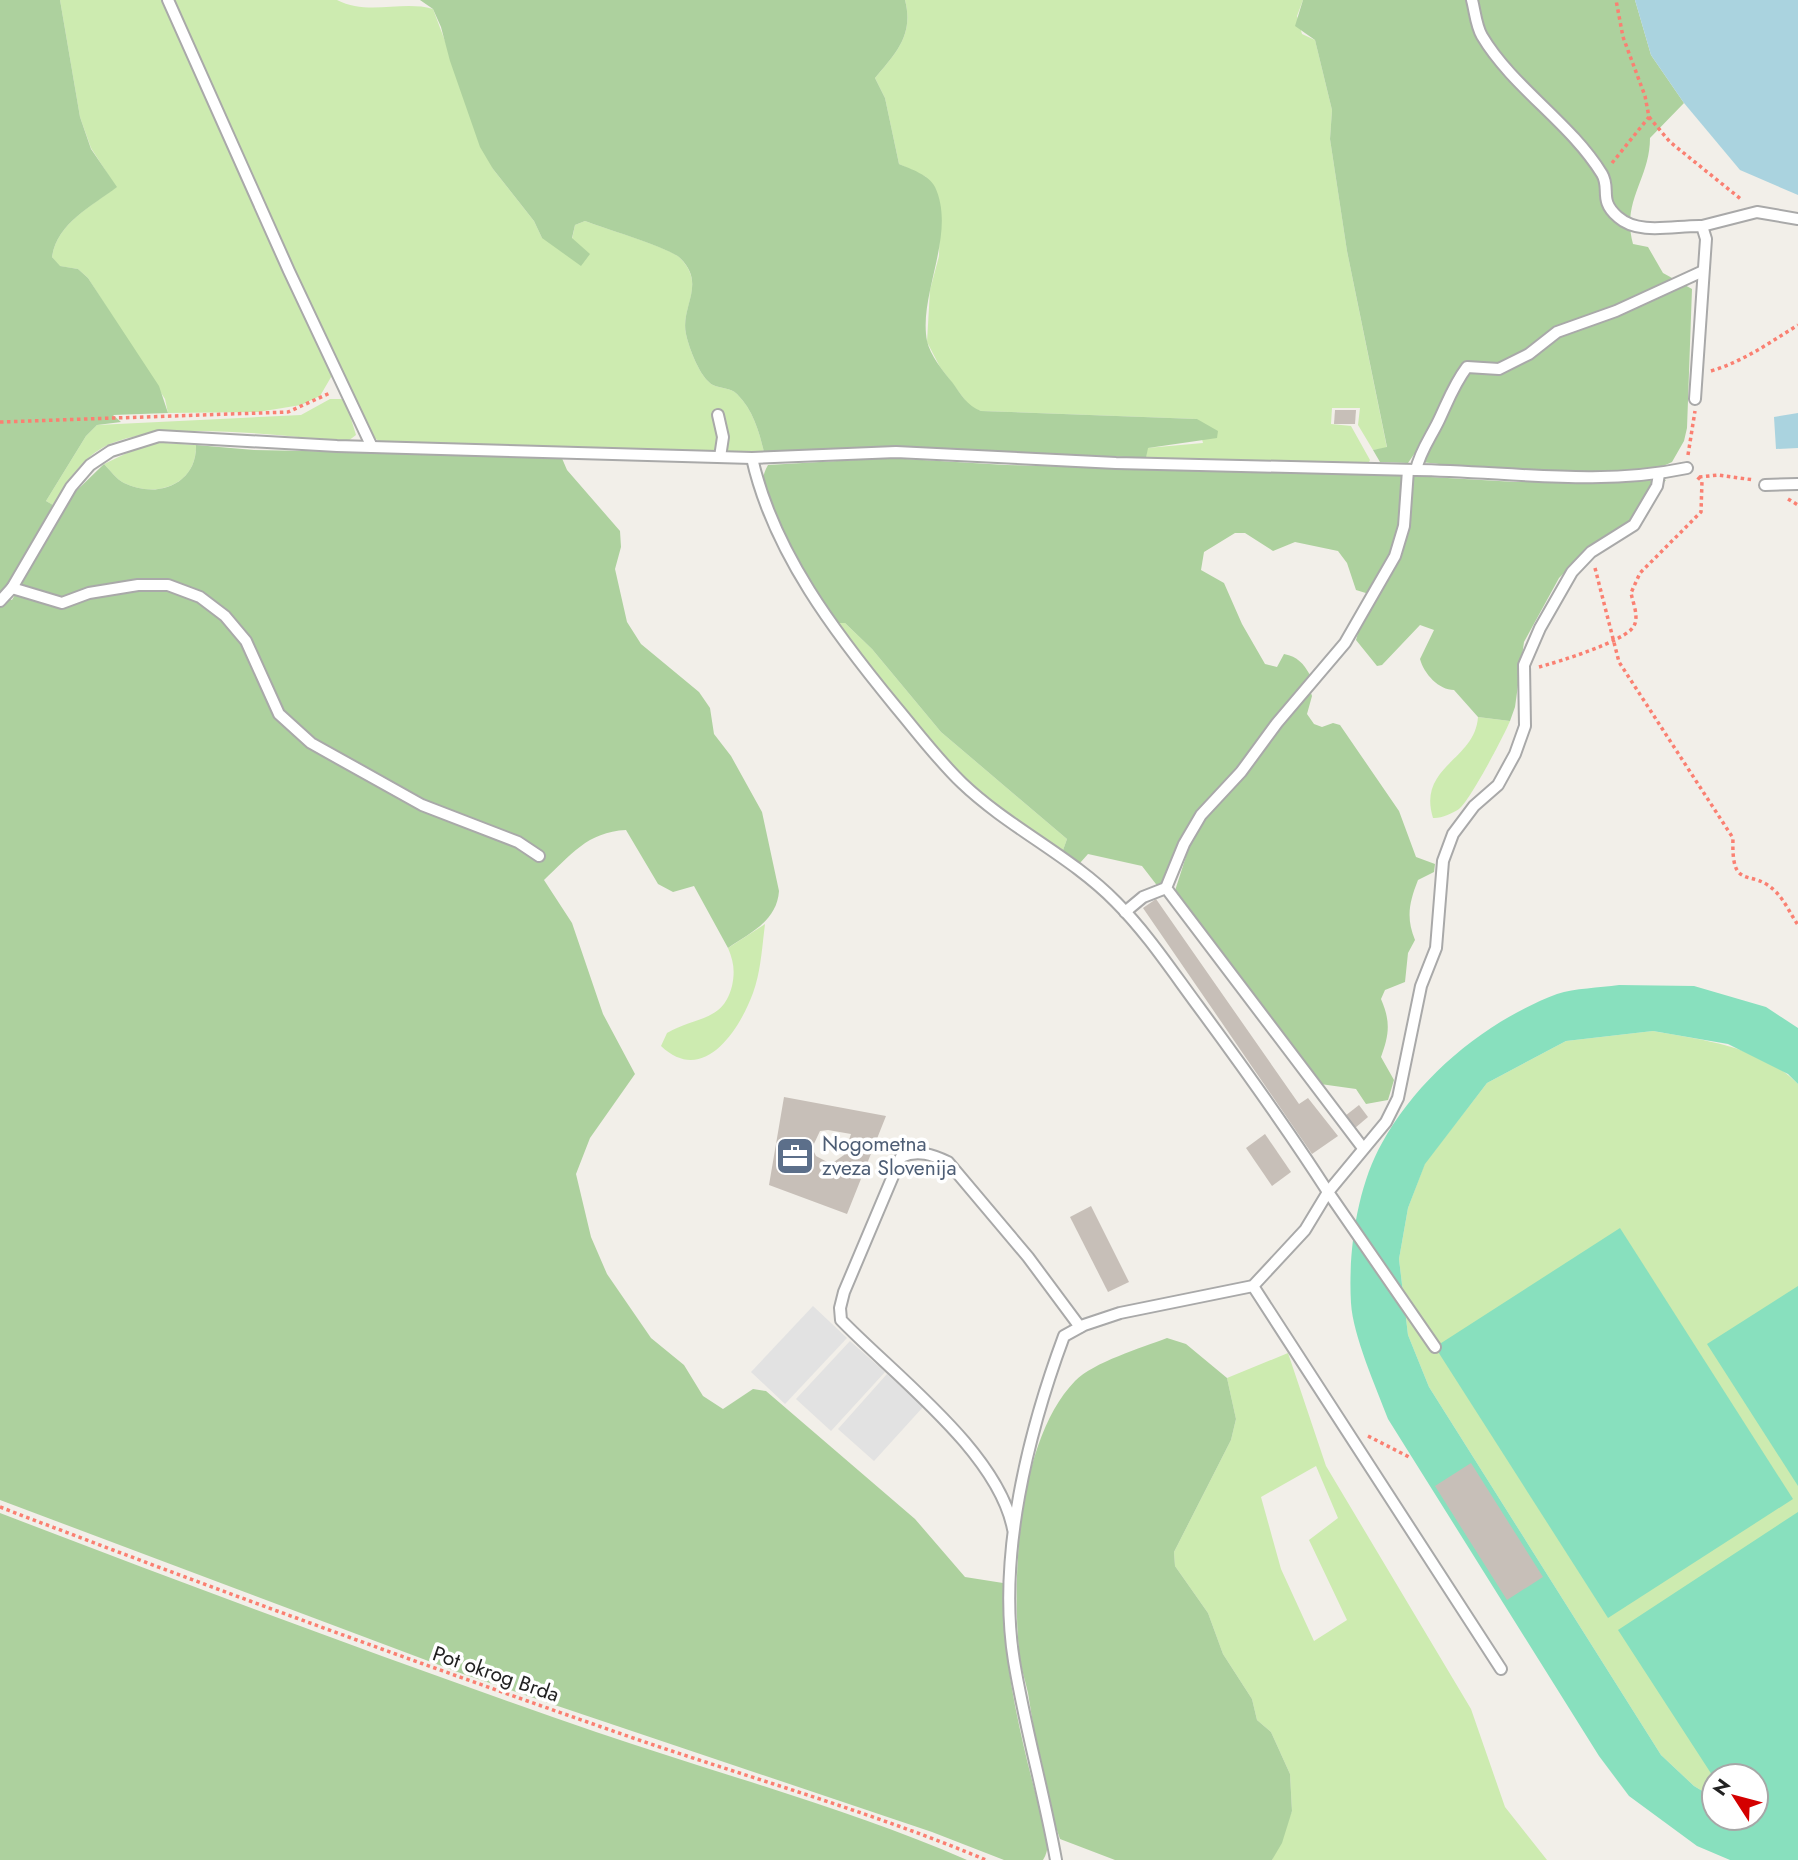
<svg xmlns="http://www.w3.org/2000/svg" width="1798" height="1860" font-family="Jost,sans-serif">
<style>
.grass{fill:#cdebb0;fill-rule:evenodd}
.forest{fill:#add19e}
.pitch{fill:#88e0be}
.parking{fill:#e2e2e2}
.water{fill:#aad3df}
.building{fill:#c7bfb8;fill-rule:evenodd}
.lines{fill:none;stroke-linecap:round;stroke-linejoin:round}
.lane-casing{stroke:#a9a9a9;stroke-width:14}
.path{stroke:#fa8072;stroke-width:3.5;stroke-dasharray:3.5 3.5;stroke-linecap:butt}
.lane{stroke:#fff;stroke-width:10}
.labels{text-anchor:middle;stroke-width:7;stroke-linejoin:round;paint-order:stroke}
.service-label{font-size:21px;fill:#4e5e75;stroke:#fff;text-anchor:start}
.street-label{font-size:21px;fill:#222;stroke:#fff}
</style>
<rect width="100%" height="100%" fill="#f2efe9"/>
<g class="grass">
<path d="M60,0H164L334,372L320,396L301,405L258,412L168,413L165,399L88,278L78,269L59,266L52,257C57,223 91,207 116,187L91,148L80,117Z"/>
<path d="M172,0H337C368,16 402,0 433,9L493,169L534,221L542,238L572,239L575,225L585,221C603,228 671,248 680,258C707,285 680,307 686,334C689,348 700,378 713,385C721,389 730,387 737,394C753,410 759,431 764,452L382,443L373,437L275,232Z"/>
<path d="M905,0H1303L1297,16L1302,34L1315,40L1332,110L1330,139L1347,251L1387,448L1373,450L1358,425L1360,408H1332L1331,424L1351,426L1370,460L1368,464L1146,458L1147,448L1203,443L1197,419L981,411L971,408L940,367L927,342L930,290L939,256L940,219L926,177L899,164L885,98L875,78C896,53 914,35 905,0Z"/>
<path d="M330,399H345L356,435L348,441C283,437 156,417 102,448C81,460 65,485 53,505L46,501L86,436L97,425L301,415Z"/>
<path d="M150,442L196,445C197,485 156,499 124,483C116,479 110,470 104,464Z"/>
<polygon points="835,623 845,623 872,649 941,732 1067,839 1062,853 1011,818 946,760"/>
<path d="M1478,717L1510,721C1504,736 1469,802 1459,809C1453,813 1440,819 1433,818C1417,766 1475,761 1478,717Z"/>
<path d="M765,924C762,947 761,971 753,993C739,1031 703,1086 661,1046L667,1033C696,1016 723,1022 732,986C735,972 734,962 728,948Z"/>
<path d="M1653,1031C1703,1040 1760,1046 1798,1084V1834L1756,1818V1776H1714V1798L1694,1786L1661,1755L1429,1387L1408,1335L1399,1259L1408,1208L1425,1163L1487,1083L1566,1041Z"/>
<path d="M1288,1353L1326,1466L1471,1709L1505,1807L1547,1860H1272L1292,1811L1290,1774L1271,1732L1257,1720L1252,1699L1223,1654L1208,1613L1175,1566L1174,1552L1231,1440L1236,1419L1227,1378ZM1316,1466L1338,1518L1309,1540L1347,1620L1314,1641L1281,1569L1261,1497Z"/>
</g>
<g class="forest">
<path d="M0,0H60L80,117L91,149L117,187C91,207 57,223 52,257L60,266L78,269L88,278L159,386L168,413L113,415L121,422L97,425L86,436L46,501L53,505L1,595L12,600L71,496L104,464C110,470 116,479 124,483C156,499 197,485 196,445L254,450L561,456L567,470L620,531L621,547L615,569L627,622L641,644L699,692L710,708L714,734L731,756L762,812L779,891C777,921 750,933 728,948L694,886L673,892L658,884L626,830C587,832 571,855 544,880L572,923L603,1014L635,1074L590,1138L576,1174L591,1237L607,1274L651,1338L684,1365L703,1396L723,1409L753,1389L766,1391L915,1519L965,1577L1003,1583C1002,1657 1019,1732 1038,1803C1043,1821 1054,1843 1043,1860H1004L932,1832L463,1674L0,1500Z"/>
<path d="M420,0H905C914,35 896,53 875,78L885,98L899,164C911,169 929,175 935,187C957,234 918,294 927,341C930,355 943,371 952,382C961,394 967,406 981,411L1197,419L1218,431L1217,438L1148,448L1146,458L911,447L764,452C759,431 753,410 737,394C730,387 721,389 713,385C700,378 689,348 686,334C680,307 707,284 680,258C670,248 603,228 585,221L575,225L572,238L590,254L581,266L542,238L534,221L493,169L480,147L450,61L441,27L433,9Z"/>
<path d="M1303,0H1635L1651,55L1684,103L1650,138C1650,179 1621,201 1633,244L1648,247L1663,273L1692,289L1687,428L1684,441L1672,462C1630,485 1474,468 1421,462L1423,449L1419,447L1408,463L1380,462L1373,450L1387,447L1347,251L1330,139L1332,110L1315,40L1295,26Z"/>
<path d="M889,458L1006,465L1401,475L1405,479C1401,532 1396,548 1369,594L1356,590L1347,563L1338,551L1295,542L1273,551L1245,533H1235L1204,552L1201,570L1224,583L1242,624L1265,664L1277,667L1284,654C1298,657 1303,663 1310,675L1239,768L1197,812L1174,853L1159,888L1142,866L1088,854L1080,863L1062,853L1067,839L941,732L872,649L845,623H835C815,587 770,524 764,486C762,478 764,472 768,465Z"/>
<path d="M1413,476L1516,482L1666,480L1637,517L1590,547L1559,578L1524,642L1515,707L1510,721L1478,717L1454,690C1439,690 1424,674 1420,659L1434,630L1420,625L1382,665L1377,666L1356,640L1362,619L1385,581Z"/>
<path d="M1309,687L1312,696L1307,714L1314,724L1322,727L1333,723L1340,725L1399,811L1416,857L1435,864L1434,872L1418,880C1409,903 1406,918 1415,940L1408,953L1405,982L1385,990L1381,999C1391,1022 1389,1035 1381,1057L1394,1080L1388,1100L1366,1104L1356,1089L1306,1082L1171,903L1192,838L1209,812Z"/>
<path d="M1167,1338L1186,1344L1227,1378L1236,1419L1231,1440L1174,1552L1175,1566L1208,1613L1223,1654L1252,1699L1257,1720L1271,1732L1290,1774L1292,1811L1282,1843L1272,1860H1115L1060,1839C1043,1792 1036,1742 1028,1693C1025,1679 1020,1665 1019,1651C1012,1573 1018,1440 1075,1381C1094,1362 1141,1348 1167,1338Z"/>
<path d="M0,1513C198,1589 396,1663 596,1732C719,1774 847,1808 967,1860H0Z"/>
</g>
<g class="pitch">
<path d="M1619,985L1694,986L1766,1007L1798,1028V1084L1788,1074L1728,1044L1653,1031L1566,1041L1487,1083L1425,1164L1408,1208L1399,1259L1408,1335L1429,1387L1661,1755L1694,1786L1714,1798V1818H1756V1776L1714,1778L1618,1630L1798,1512V1860H1730L1697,1846L1629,1796L1599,1756L1388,1419C1376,1387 1353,1336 1351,1303C1348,1252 1357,1187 1382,1143C1419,1076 1486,1021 1557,994C1575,988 1599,988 1619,985Z"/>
<polygon points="1620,1228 1793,1499 1608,1618 1435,1347"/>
<polygon points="1798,1286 1798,1486 1707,1344"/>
</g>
<g class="parking">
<polygon points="813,1306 847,1338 785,1404 751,1372"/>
<polygon points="850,1341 885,1372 831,1431 796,1399"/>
<polygon points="887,1374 923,1407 874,1461 838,1429"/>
</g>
<g class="water">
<polygon points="1635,0 1798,0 1798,195 1740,170 1684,103 1651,55"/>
<polygon points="1798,413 1798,448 1776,449 1774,417"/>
</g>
<g class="building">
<polygon points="1335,410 1356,410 1355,424 1334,424"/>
<polygon points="1156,899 1299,1104 1308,1098 1338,1136 1312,1154 1143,908"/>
<path d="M784,1097L886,1116L847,1214L769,1185ZM828,1130L851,1134L844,1155L831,1164L816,1156L812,1148L820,1131Z"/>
<polygon points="1359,1105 1368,1117 1355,1128 1345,1116"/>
<polygon points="1265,1134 1291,1172 1272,1186 1246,1148"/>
<polygon points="1091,1206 1129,1282 1108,1292 1070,1217"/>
<polygon points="1471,1463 1543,1577 1507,1600 1435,1486"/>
</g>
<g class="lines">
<defs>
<g id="lane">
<polyline points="168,0 289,271 372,447"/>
<path d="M1472,0C1475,11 1476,26 1482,36C1513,88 1570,122 1602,174C1611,189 1598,200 1618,217C1639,236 1676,225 1702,226L1706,239L1695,399"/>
<polyline points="1702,226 1757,212 1798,219"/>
<polyline points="718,415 723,437 720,457"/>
<path d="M752,458C773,552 836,634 896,707C917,732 938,760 962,783C1009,828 1071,856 1116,902C1147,933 1172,971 1198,1006C1243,1067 1287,1128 1328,1192L1305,1230L1253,1286L1120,1313L1084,1325L1064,1336C1028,1433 997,1557 1014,1661C1025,1728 1044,1793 1056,1860"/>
<path d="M1416,470C1506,471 1597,487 1687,468"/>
<polyline points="1765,485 1798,484"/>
<polyline points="12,588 62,603 89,593 138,585 168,585 200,597 225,616 246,641 279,714 311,743 422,805 518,842 539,856"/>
<path d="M0,601L12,588L71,487L90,465L111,451L159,436L337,446L752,458L896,452L1116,463L1416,470C1420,451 1431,437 1439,420C1448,401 1454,384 1467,367L1499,369L1529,354L1557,332L1616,311L1701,272"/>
<polyline points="1125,912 1143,897 1166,888"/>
<polyline points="1363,1148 1166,888 1184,844 1201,815 1241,772 1277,723 1345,643 1395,556 1404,526 1408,470"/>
<polyline points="1253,1286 1501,1669"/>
<polyline points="1435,1347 1328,1192 1386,1122 1398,1098 1421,986 1436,948 1443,861 1453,834 1474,806 1498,785 1515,754 1525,726 1524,665 1540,628 1572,572 1591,552 1634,525 1657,486 1659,474"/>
<path d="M1013,1529C998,1452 894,1375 841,1320L840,1308L844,1292L901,1157C918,1149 933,1155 948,1162L1028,1257L1080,1327"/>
</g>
</defs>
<use href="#lane" class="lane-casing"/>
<g class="path">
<polyline points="1649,117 1670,142 1742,200"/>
<polyline points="1612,163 1649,117 1645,96 1623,37 1616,0"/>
<path d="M1711,371C1744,361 1769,343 1798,325"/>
<polyline points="0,422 288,412 330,393"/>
<polyline points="1688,455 1695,411"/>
<polyline points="1699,477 1718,475 1754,480"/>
<polyline points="1788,499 1798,505"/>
<path d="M1595,568L1619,662L1733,838C1731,894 1751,866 1776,892C1785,901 1791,915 1798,925"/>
<path d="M1539,667C1558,662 1626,641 1634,626C1639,616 1633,603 1631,593L1640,573L1701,512L1702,481L1696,476"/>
<polyline points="1368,1436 1409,1457"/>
<path d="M0,1507C211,1588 423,1665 636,1739C753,1779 872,1812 986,1860"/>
</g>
<use href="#lane" class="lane"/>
</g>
<defs>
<symbol id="office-square" viewBox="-11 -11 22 22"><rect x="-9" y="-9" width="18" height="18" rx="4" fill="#5c6f8a" stroke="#fff"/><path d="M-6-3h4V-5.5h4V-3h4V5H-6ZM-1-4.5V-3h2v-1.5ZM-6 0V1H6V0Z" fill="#fff"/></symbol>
</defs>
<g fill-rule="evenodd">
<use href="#office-square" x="773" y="1134" width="44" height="44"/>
</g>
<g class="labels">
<g class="service-label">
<text x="822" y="1151">Nogometna<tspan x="822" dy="24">zveza Slovenija</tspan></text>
</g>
<g class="street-label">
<text transform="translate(496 1674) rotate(19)" y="7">Pot okrog Brda</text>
</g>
</g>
<g transform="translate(1735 1797) rotate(306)"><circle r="33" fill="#ffffff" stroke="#a7a7a7" stroke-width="2"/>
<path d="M0-5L12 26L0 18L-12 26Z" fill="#d40000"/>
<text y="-10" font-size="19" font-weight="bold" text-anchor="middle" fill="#222222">N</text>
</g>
</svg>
